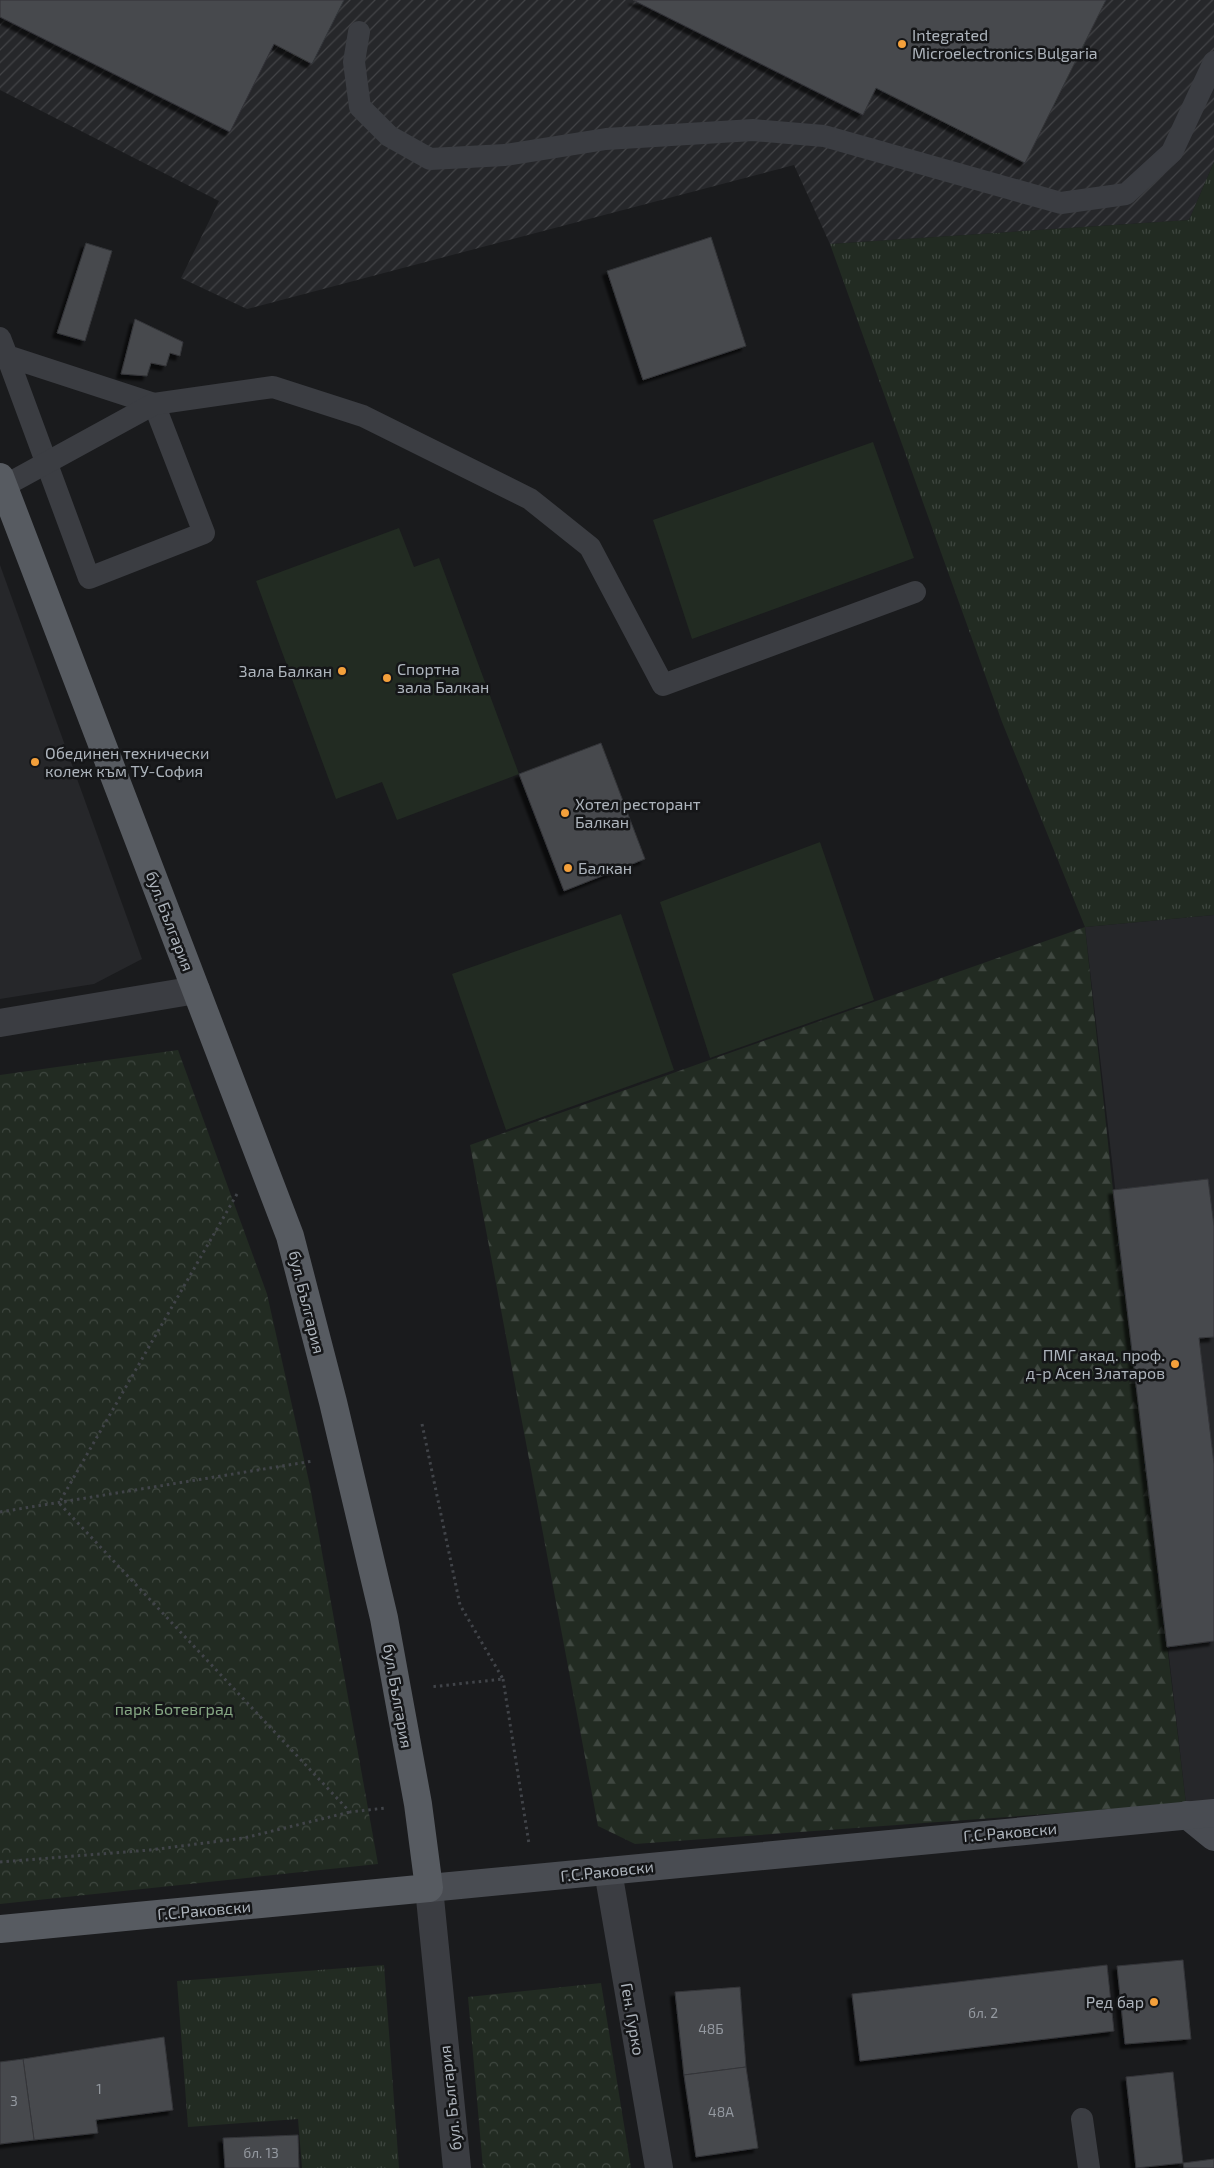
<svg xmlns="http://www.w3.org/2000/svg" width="1214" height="2168" font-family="'Exo 2',sans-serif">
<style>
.built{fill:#26272a}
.industrial{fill:url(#industrial-furrows)}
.grass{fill:url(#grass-tufts)}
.forest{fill:url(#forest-firs)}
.park{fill:url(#park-crowns)}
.pitch{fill:#222b22}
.building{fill:#47494d;stroke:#343539;filter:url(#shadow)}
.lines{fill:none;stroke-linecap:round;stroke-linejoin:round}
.path{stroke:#414449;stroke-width:3;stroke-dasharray:2.5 4;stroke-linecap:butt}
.lane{stroke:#3b3d42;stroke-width:22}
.street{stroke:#3b3d42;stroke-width:28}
.secondary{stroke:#494c52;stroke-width:28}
.primary{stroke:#575b61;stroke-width:28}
.poi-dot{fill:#f4a03b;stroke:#151618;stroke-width:2}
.labels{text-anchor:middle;stroke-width:5;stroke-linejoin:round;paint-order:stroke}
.number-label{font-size:14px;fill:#9499a0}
.poi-label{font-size:16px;fill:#adb4bc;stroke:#151618;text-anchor:start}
.street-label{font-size:16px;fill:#adb4bc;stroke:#151618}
.park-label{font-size:16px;fill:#86a784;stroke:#151618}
</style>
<defs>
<pattern id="industrial-furrows" width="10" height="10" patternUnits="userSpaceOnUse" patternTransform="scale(1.25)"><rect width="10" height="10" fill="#26272a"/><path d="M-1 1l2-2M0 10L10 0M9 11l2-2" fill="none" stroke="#434447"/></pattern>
<pattern id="grass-tufts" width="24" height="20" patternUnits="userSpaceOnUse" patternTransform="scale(1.25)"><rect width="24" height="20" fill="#222b22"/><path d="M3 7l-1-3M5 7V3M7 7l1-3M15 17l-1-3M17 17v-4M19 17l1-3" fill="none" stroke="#3f4740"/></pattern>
<pattern id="forest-firs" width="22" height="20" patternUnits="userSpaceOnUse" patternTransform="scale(1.25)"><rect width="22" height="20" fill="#222b22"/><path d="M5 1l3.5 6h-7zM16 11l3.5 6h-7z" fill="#3f4740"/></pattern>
<pattern id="park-crowns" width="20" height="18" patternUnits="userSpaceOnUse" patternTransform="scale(1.25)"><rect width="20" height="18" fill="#222b22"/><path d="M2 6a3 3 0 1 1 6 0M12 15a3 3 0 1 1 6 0" fill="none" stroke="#3f4740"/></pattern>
<filter id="shadow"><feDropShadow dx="-4.5" dy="4.5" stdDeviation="1" flood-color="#0009"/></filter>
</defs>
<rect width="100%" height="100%" fill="#1a1b1d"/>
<g class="built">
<polygon points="0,565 142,959 94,984 0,999"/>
<polygon points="1214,915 1214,1801 1186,1804 1085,927"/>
</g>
<polygon class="industrial" points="0,0 1214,0 1214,162 1189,220 830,244 794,165 247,309 181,278 219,201 0,90"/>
<g class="grass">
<polygon points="1214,162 1214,915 1085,927 1002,722 830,244 1189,220"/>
<polygon points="384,1965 399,2168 302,2168 298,2119 188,2127 177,1981"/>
</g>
<polygon class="forest" points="1085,927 1113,1190 1186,1804 635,1844 598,1826 470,1145"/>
<g class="park">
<polygon points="178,1050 267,1294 310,1486 378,1864 0,1904 0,1075"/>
<polygon points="601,1983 631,2168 483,2168 468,1997"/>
</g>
<g class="pitch">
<polygon points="873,442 914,558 692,639 653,520"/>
<polygon points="399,528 414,567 439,558 519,774 397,820 382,782 336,799 256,581"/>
<polygon points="820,842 874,1000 710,1058 660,902"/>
<polygon points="621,914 674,1070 506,1130 452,974"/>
</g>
<g class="building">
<polygon points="0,0 344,0 312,64 274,44 230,132 0,17"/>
<polygon points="633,0 1106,0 1025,163 876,88 863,115"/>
<polygon points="711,237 746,346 643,380 607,271"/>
<polygon points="86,243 112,251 85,341 57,333"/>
<polygon points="135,319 183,342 180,356 170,353 166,366 151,363 147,376 121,374"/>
<polygon points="601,743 645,859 564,891 519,774"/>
<polygon points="1208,1179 1214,1226 1214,1337 1199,1338 1214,1464 1214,1641 1167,1647 1113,1190"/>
<polygon points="1183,1960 1191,2039 1125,2044 1117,1966"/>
<polygon points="1107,1965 1114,2031 860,2061 852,1994"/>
<polygon points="740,1987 746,2067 684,2075 675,1992"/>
<polygon points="164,2037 173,2110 96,2120 98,2133 34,2140 23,2059"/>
<polygon points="23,2059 34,2140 0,2144 0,2062"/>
<polygon points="746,2067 758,2148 696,2157 684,2075"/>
<polygon points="1173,2072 1183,2163 1136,2168 1126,2077"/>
<polygon points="298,2135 299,2168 225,2168 223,2138"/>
<polygon points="1214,2159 1214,2168 1184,2168 1183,2163"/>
</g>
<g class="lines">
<g class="path">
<polyline points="237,1194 59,1503 350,1812 385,1808"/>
<polyline points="422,1424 460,1605 503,1679 430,1687"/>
<polyline points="0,1512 313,1461"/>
<polyline points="503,1679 529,1844"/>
<polyline points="0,1862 150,1850 244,1838 350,1812"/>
</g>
<g class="lane">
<polyline points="359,32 354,62 360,107 389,136 430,159 505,155 606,139 753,130 824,136 1061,203 1126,194 1172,152 1214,62"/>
<polyline points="0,338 7,356 89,578 204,533 154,404 7,356 0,358"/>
<polyline points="4,486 154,404 273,387 363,416 530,499 590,547 663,685 915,592"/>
<polyline points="1082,2119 1089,2168"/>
</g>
<g class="street">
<polyline points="0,1023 196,990"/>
<polyline points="608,1871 659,2168"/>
<polyline points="429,1888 457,2168"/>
</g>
<g class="secondary">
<polyline points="1187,1815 1214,1837"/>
<polyline points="429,1888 1214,1813"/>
</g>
<polyline class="primary" points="0,477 290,1236 333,1402 384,1618 418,1804 429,1888 0,1929"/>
</g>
<g class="poi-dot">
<circle cx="902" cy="44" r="5"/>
<circle cx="342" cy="671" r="5"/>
<circle cx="387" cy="678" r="5"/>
<circle cx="35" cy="762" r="5"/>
<circle cx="565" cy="813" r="5"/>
<circle cx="568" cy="868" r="5"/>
<circle cx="1175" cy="1364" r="5"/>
<circle cx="1154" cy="2002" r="5"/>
</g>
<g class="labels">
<g class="number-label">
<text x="983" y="2018">бл. 2</text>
<text x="711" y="2034">48Б</text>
<text x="99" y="2094">1</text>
<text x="14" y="2106">3</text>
<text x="721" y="2117">48А</text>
<text x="261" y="2158">бл. 13</text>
</g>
<g class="poi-label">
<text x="912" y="41">Integrated<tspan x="912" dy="18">Microelectronics Bulgaria</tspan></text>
<text x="397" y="675">Спортна<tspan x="397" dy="18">зала Балкан</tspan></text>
<text x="332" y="677" text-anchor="end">Зала Балкан</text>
<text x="45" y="759">Обединен технически<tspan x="45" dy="18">колеж към ТУ-София</tspan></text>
<text x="575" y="810">Хотел ресторант<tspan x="575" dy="18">Балкан</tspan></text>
<text x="578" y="874">Балкан</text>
<text x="1165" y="1361" text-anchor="end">ПМГ акад. проф.<tspan x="1165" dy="18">д-р Асен Златаров</tspan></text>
<text x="1144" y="2008" text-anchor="end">Ред бар</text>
</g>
<g class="street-label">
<text transform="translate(170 921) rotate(69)" y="6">бул. България</text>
<text transform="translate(307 1302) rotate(76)" y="6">бул. България</text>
<text transform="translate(398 1696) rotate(80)" y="6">бул. България</text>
<text transform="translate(1010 1832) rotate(-5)" y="6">Г.С.Раковски</text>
<text transform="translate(607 1871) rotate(-6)" y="6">Г.С.Раковски</text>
<text transform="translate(204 1910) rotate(-5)" y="6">Г.С.Раковски</text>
<text transform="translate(633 2019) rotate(80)" y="6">Ген. Гурко</text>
<text transform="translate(450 2098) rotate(-96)" y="6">бул. България</text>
</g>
<g class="park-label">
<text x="174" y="1715">парк Ботевград</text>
</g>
</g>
</svg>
